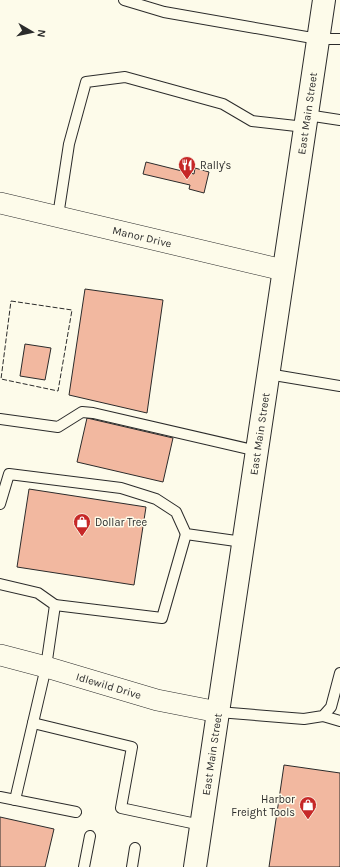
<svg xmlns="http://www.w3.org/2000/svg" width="340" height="867" font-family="Karla,sans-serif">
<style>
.building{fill:#f2b8a0;stroke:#2b2b2b}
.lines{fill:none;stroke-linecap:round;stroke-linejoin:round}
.lane-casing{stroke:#2b2b2b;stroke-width:12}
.street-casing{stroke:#2b2b2b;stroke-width:22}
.primary-casing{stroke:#2b2b2b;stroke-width:24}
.lane{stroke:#fdfbea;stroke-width:10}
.street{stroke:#fdfbea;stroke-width:21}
.primary{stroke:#fdfbea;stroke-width:22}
.fence{stroke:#2b2b2b;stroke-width:1;stroke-dasharray:5 2;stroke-linecap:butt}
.labels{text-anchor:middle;stroke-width:3;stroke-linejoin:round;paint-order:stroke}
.street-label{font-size:11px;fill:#2b2b2b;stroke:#fdfbea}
.poi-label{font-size:11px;fill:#2b2b2b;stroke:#fdfbea;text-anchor:start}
</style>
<rect width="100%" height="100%" fill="#fdfbea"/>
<g class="building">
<polygon points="146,162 194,174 195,168 209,172 204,193 189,189 190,185 143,174"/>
<polygon points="85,289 163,300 147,413 69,395"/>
<polygon points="25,344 51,348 45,380 20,376"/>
<polygon points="87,418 173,438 163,482 77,462"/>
<polygon points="29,489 146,507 134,585 17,567"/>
<polygon points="284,765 340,773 340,867 269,867"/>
<polygon points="0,817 54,829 45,867 0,867"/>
</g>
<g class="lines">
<defs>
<g id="lane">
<polyline points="124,0 164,12 318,39 340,39"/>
<polyline points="307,115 340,120"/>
<polyline points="58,216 69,144 86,82 125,77 223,104 252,121 305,127"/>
<polyline points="268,374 340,386"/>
<polyline points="0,419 58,427 82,412 93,413 257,451"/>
<polyline points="0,504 9,474 121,488 156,499 176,512 186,534 243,542"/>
<polyline points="0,584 38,593 55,605 46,667 15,800"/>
<polyline points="55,605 162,618 186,534"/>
<polyline points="218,712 304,719 323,716 331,707 340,673"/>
<polyline points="323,716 340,721"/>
<polyline points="33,723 132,747 121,808 201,825"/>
<polyline points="0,797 76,812"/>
<polyline points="84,867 90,836"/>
<polyline points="132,867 135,848"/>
</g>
<g id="street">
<path id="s1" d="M0,203L283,270"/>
<path id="s2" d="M0,655L46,667L157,700L218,712"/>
</g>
<g id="primary">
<path id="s3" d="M195,867L324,0"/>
</g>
</defs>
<use href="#lane" class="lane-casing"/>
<use href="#street" class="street-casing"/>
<use href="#primary" class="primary-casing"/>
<use href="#lane" class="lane"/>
<use href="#street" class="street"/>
<use href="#primary" class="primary"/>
<polygon class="fence" points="11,301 72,310 58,391 1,379"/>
</g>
<defs>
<symbol id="restaurant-pin" viewBox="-11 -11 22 30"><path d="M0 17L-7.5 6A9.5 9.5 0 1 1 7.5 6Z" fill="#c62828" stroke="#fdfbea"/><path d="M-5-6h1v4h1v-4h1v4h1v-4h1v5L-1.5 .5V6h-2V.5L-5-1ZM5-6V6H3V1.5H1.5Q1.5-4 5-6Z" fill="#fff"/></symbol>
<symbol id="shop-pin" viewBox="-11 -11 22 30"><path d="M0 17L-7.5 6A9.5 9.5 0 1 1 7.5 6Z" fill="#c62828" stroke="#fdfbea"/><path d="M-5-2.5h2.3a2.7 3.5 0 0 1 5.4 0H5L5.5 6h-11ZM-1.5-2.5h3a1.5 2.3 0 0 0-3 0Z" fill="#fff"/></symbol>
</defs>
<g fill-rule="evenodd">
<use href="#restaurant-pin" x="177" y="155" width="20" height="27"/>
<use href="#shop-pin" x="72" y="512" width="20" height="27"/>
<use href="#shop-pin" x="298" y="795" width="20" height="27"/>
</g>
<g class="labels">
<g class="street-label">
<text dy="4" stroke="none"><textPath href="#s3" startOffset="762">East Main Street</textPath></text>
<text dy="4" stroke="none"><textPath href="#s1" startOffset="146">Manor Drive</textPath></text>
<text dy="4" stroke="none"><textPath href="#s3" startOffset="438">East Main Street</textPath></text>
<text dy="4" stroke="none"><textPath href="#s2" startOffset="113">Idlewild Drive</textPath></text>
<text dy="4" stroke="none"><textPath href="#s3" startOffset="114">East Main Street</textPath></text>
</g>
<g class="poi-label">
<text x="200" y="169">Rally's</text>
<text x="95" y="526">Dollar Tree</text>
<text x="295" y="803" text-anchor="end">Harbor<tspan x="295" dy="13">Freight Tools</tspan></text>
</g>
</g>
<g transform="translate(32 32) rotate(99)" stroke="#fdfbea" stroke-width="3" paint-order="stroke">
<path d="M0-3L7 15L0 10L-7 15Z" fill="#2b2b2b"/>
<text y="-6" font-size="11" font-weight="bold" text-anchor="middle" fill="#2b2b2b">N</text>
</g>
</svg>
